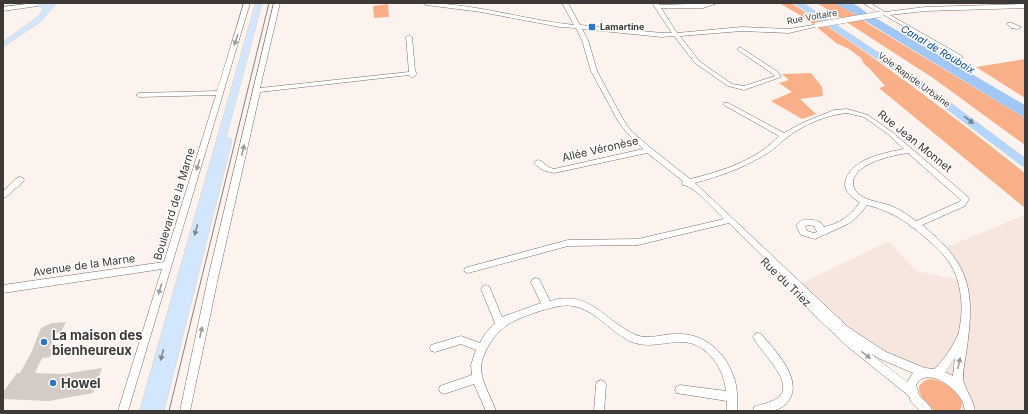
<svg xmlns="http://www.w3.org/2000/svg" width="1028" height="414" font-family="Inter,sans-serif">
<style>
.built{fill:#f7e6dd}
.green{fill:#f9b088}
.water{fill:#a1c7f5}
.building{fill:#d4cbc6}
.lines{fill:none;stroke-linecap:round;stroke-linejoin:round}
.minor-casing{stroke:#776f6b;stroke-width:1}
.major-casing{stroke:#d4d3d3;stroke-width:1}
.highway-casing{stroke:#d4d3d3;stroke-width:1}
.minor{fill:#fff;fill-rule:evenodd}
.major{fill:#d2e6fd;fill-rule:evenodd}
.highway{fill:#b4d5fc;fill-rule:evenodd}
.tram{stroke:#88827f;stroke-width:1}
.minor-bridge-casing{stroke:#776f6b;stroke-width:6;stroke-linecap:butt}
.minor-bridge{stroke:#fff;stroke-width:5.5}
.oneway{fill:#9e9c9b}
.oneway2{fill:#727f90}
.oneway3{fill:#808790}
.poi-dot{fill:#2e77c7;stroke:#fff;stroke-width:1.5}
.labels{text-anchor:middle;stroke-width:3;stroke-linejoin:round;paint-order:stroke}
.far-street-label{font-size:9px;fill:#3c3937;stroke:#fff}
.far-poi-label{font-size:9px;font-weight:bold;fill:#3c3937;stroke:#fff;text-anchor:start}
.far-water-label{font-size:10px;font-style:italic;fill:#02498c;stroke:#fff}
.street-label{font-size:11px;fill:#3c3937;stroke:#fff}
.near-poi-label{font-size:13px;font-weight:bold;fill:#3c3937;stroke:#fff;text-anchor:start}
</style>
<rect width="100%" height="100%" fill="#fcf3ee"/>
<polygon class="built" points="1025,215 1025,411 930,411 944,395 791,289 888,241 916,271 961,280 958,265 947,247"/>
<g class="green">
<path d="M779,3H791C873,54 949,113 1025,173V208L879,88L885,86L870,69L864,64L861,58L849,49L836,43L807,19Z"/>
<polygon points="817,3 834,3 859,16 867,23 1025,118 1025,145 933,78"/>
<polygon points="388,4 389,17 374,18 373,6"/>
<polygon points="1025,59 1025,98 976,67"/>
<polygon points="811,73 822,87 823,96 800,99 816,114 802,119 771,101 792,92 779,83 789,80 782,74"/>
<path d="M931,379C945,382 958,389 962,403L960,411C953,411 944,413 937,411C927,408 918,395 919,386L924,381Z"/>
</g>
<path class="water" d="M834,3C839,3 846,2 851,3C862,7 868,16 879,20L1025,105V118L867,22L859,16Z"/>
<polygon class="building" points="66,322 61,332 56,333 49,349 54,348 50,357 42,358 35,373 63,374 102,368 93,393 49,401 3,399 3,392 17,373 20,373 32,351 41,328 52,323"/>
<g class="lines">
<defs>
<g id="minor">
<polygon points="34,3 41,4 38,6 3,11 3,7"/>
<polygon points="244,3 250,3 128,411 118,411 162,269 3,293 3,285 164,262 216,95 139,97 136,95 139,93 217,91"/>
<polygon points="274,3 280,3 260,88 409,72 406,37 409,35 412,37 415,71 417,73 414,77 412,78 409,75 260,92 218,278 190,411 180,411 208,278"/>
<path d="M423,3C475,3 524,20 574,25L562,3H568L580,25L662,33H672L652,3H658L659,5L718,3L703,8H661L677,33L742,27L789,29L819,24V26L789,33L742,31L680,36L699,61L732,84L744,86L775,76L773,74L738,50L737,49L740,47L778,72L781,77L744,90L728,86L695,63L674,36L662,37L582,29L588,40L597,71L624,121L631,131L651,148L690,179C715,173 741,165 763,150C769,146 774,141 779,136L724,105V103H728L784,133L802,123L834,110L847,109L868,115L892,132L968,197L969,199L965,206L922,225C965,260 975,284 968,339C967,352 963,366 963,379C965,390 973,398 975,411H965C964,407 964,403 961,399C954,386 926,366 916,385L919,395L931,407L932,411H920L911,402L909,396L848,347L809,310L807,307L809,304L811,303L729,223L638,245L568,246L468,273L465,272L464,270L465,268L468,267L568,240L638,239L724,219C714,209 696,187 683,185L682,183L683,181L647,153L554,173C545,171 540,170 534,162L538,160C544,161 545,167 554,169L643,149L627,133L618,121L591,71L582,40L576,28L560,27L481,12L426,5ZM847,113L864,117L888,134L904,149C884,153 848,159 845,184C845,192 853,199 860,202C852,215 839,224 824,227L820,222C811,219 803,217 796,225L801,235L815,239L850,223L860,214L867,205C883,209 896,215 910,225L911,227L914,228C926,238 940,249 949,262C962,281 964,309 959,331C957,341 942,363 934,369L925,368L886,352L848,327L695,183C720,176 744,168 766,154C773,150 779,144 785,139C802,125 826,115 847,113ZM908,153L961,200L959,202L916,221C908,215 899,209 889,205C879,202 868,201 860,195C855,191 853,188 853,182C855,163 893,155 908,153ZM807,225L814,226L817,232L814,233L807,231L805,226ZM870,353L878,358L913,373L907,382ZM955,358L953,376L945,372Z"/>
<polygon points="863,3 870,3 885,12 925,7 1025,4 1025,8 925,11 890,15 962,56 963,57 960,59 884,15 879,15 879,13"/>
<polygon points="1008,23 1012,23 1021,27 1018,29 1011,28 1007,24"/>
<polygon points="20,177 23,178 24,180 23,182 6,197 3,198 3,191 17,178"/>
<path d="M536,278L539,279L550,301C590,289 604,321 636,335C649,340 662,334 675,334C703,332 726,352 734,378C738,388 737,400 737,411H727V401L676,393L675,390L676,387L680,385L726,391C724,369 708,344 684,342C666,341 650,349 632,342C611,333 596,310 573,306C562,304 551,308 540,311C517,319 502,323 489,345C485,352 482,358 481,365C480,380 491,397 496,411H486L474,384L444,394L440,392L439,389L440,386L472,375L471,365L476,350L461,344L435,352L431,351L430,348L431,345L461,336L480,343L485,334L495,323L481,289L483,286L486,285L489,286L502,317L541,303L531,282L533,279Z"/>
<path d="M758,333L761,334C775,350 803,379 789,400C786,406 777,410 771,411C765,412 759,411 753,411L754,407C762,404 774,402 780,396C794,381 759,350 753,337L755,334Z"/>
<polygon points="601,380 605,382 606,385 604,411 594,411 596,385 597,382"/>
</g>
<g id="major">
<polygon points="33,3 41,3 48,6 51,3 57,3 40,22 3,47 3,42 40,15 43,9"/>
<polygon points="256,3 262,3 226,138 231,138 232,140 164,411 140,411"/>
</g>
<polygon id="highway" points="794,3 803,3 917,78 1025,158 1025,167 1021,165 911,82"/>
</defs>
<use href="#minor" class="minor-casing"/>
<use href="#major" class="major-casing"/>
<use href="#highway" class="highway-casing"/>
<use href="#minor" class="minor"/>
<use href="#major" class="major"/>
<use href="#highway" class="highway"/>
<polyline class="tram" points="169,411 269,3"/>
<defs>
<polyline id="minor-bridge" points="817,25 881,14"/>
</defs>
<use href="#minor-bridge" class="minor-bridge-casing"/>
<use href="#minor-bridge" class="minor-bridge"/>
</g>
<defs><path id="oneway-solid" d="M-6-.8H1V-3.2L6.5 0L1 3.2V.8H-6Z"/></defs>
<g class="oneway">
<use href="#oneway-solid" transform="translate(236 40) rotate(108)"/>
<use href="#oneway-solid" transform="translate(243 150) rotate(-77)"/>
<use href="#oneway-solid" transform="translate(198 165) rotate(107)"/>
<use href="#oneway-solid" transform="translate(160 289) rotate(107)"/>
<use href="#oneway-solid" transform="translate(201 332) rotate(-78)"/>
<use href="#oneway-solid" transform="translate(866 355) rotate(38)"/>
<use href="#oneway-solid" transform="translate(959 363) rotate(-78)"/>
</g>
<use class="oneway2" href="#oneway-solid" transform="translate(969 120) rotate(38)"/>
<g class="oneway3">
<use href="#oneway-solid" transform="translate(196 230) rotate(105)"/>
<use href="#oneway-solid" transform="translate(162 355) rotate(105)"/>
</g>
<g class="poi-dot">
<rect x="588" y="23" width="8" height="8" rx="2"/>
<circle cx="44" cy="342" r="4"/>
<circle cx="53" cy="383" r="4"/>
</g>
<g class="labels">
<g class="far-street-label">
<text transform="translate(812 17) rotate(-10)" y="3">Rue Voltaire</text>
<text transform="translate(914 80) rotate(36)" y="3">Voie Rapide Urbaine</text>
</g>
<g class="far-poi-label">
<text x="600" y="30">Lamartine</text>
</g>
<g class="far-water-label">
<text transform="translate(938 49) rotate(31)" y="4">Canal de Roubaix</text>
</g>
<g class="street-label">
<text transform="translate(915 141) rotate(39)" y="4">Rue Jean Monnet</text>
<text transform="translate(600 149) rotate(-13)" y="4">Allée Véronèse</text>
<text transform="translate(174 204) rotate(-73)" y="4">Boulevard de la Marne</text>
<text transform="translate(84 265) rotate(-8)" y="4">Avenue de la Marne</text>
<text transform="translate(786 282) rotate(44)" y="4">Rue du Triez</text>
</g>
<g class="near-poi-label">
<text x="52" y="340">La maison des<tspan x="52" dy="15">bienheureux</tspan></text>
<text x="61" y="388">Howel</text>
</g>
</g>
<rect width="1028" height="414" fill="none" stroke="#3c3937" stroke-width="8"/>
</svg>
